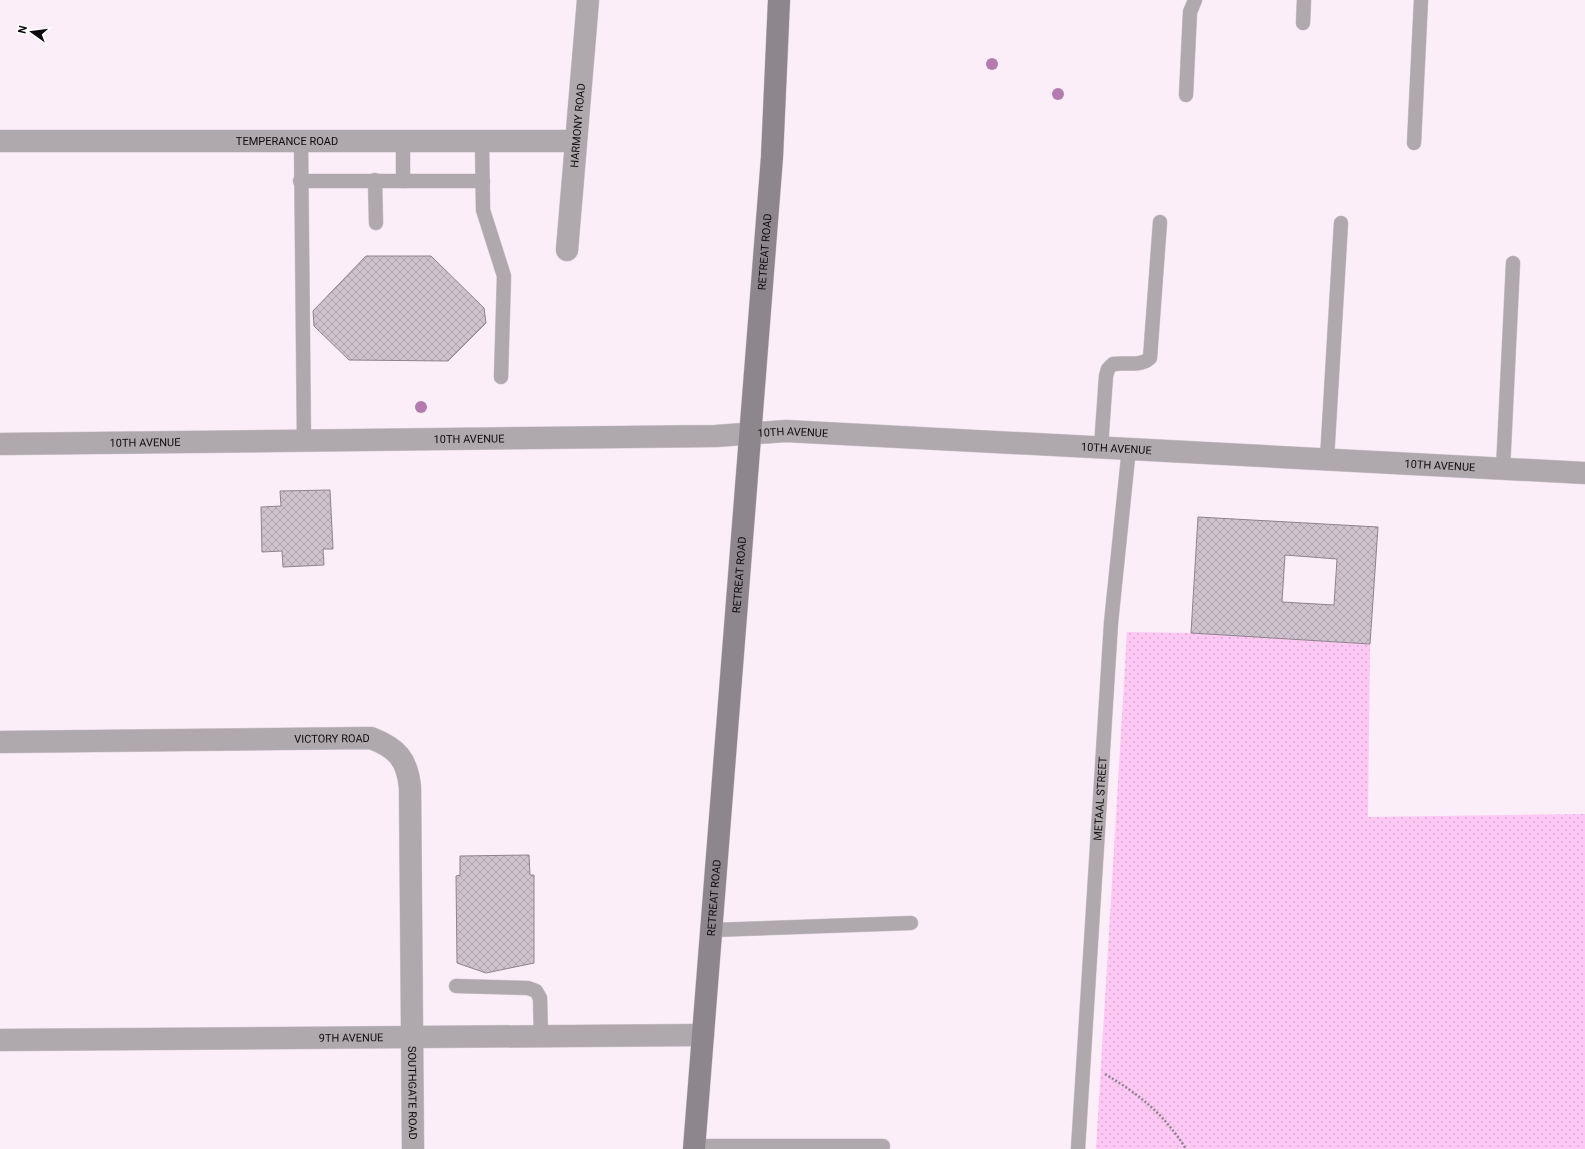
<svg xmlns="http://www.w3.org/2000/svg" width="1585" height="1149" font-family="Roboto,sans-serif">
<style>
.grass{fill:url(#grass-dots)}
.building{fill:url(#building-cross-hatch);stroke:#8f838d;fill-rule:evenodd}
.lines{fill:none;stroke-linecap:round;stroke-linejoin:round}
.lane-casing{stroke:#d5cad2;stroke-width:15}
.street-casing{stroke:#d5cad2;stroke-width:23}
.secondary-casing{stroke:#d5cad2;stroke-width:23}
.path{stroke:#8e858c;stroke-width:2.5;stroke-dasharray:2 2;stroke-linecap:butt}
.lane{stroke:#afa9ae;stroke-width:14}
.street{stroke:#afa9ae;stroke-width:22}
.secondary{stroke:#8e868d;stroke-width:22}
.tree{fill:#b47cae}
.labels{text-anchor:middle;stroke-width:4;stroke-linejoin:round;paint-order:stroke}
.street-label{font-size:11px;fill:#0e0a0d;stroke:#fff}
</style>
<defs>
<pattern id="grass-dots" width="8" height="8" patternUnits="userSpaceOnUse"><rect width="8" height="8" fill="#fec8f5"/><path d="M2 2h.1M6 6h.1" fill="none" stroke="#d8aad1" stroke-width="1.8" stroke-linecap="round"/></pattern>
<pattern id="building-cross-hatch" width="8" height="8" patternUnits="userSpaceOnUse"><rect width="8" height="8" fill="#cec2cc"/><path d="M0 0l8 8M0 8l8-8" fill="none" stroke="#b0a5ae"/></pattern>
</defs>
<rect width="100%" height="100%" fill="#fbeef8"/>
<polygon class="grass" points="1127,632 1191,633 1370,644 1368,817 1585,814 1585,1149 1096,1149"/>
<g class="building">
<polygon points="366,256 431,256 484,308 486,323 448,361 349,360 314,326 313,311"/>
<polygon points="330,490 333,549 323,549 324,565 283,567 282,551 262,552 261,507 281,506 280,491"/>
<path d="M1198,517L1378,527L1370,644L1191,633ZM1285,555L1337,559L1334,605L1282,602Z"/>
<polygon points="529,855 530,875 534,875 534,963 486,973 457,963 456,876 460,875 460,856"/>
</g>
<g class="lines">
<defs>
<g id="lane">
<polyline points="1303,23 1304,0"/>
<polyline points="1186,95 1190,12 1195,0"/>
<polyline points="301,141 304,441"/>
<polyline points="482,141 483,210 504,276 501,377"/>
<polyline points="1414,143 1421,0"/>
<polyline points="375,180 376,223"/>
<polyline points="300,181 483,181"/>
<polyline points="403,181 403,141"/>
<path d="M1101,447L1106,376L1108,369L1113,364C1126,362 1140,367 1150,358L1160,222"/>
<polyline points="1327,459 1341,223"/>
<polyline points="1503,469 1513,263"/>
<polyline points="712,930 911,923"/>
<polyline points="456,986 528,988 536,991 540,998 541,1037"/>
<polyline points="694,1146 883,1146"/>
<path id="s1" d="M1078,1149L1111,623L1129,448"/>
</g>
<g id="street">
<path id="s2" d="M0,141H574"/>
<path id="s3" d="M567,250L588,0"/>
<path id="s4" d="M0,444L716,436L786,431L1585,473"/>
<path id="s5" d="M0,742L371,738C397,748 407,759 410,787L413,1149"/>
<path id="s6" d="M0,1040L703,1035"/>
</g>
<g id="secondary">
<path id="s7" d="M694,1149L772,157L779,0"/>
</g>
</defs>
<use href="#lane" class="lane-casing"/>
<use href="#street" class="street-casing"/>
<use href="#secondary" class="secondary-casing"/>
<path class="path" d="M1105,1074C1140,1095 1164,1114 1186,1149"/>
<use href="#lane" class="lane"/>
<use href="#street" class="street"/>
<use href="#secondary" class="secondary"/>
</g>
<g class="tree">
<circle cx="992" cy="64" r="6"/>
<circle cx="1058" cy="94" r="6"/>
<circle cx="421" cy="407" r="6"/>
</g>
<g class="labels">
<g class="street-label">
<text dy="4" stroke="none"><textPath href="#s3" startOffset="125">HARMONY ROAD</textPath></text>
<text dy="4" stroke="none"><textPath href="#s2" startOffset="287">TEMPERANCE ROAD</textPath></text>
<text dy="4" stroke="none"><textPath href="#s7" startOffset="900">RETREAT ROAD</textPath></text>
<text dy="4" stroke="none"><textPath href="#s4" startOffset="793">10TH AVENUE</textPath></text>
<text dy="4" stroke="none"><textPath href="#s4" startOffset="469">10TH AVENUE</textPath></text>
<text dy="4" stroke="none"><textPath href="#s4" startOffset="145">10TH AVENUE</textPath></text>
<text dy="4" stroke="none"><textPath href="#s4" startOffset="1117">10TH AVENUE</textPath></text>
<text dy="4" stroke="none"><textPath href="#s4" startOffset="1441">10TH AVENUE</textPath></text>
<text dy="4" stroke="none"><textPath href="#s7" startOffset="576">RETREAT ROAD</textPath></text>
<text dy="4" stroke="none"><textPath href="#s5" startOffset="332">VICTORY ROAD</textPath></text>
<text dy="4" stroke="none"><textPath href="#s1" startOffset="351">METAAL STREET</textPath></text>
<text dy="4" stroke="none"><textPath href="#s7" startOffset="252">RETREAT ROAD</textPath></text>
<text dy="4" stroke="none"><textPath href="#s6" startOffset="351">9TH AVENUE</textPath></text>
<text dy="4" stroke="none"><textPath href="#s5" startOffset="744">SOUTHGATE ROAD</textPath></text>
</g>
</g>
<g transform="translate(32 32) rotate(284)" stroke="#ffffff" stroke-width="3" paint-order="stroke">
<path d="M0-3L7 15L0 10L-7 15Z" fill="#0e0a0d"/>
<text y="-6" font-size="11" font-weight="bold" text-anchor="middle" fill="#0e0a0d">N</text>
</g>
</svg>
